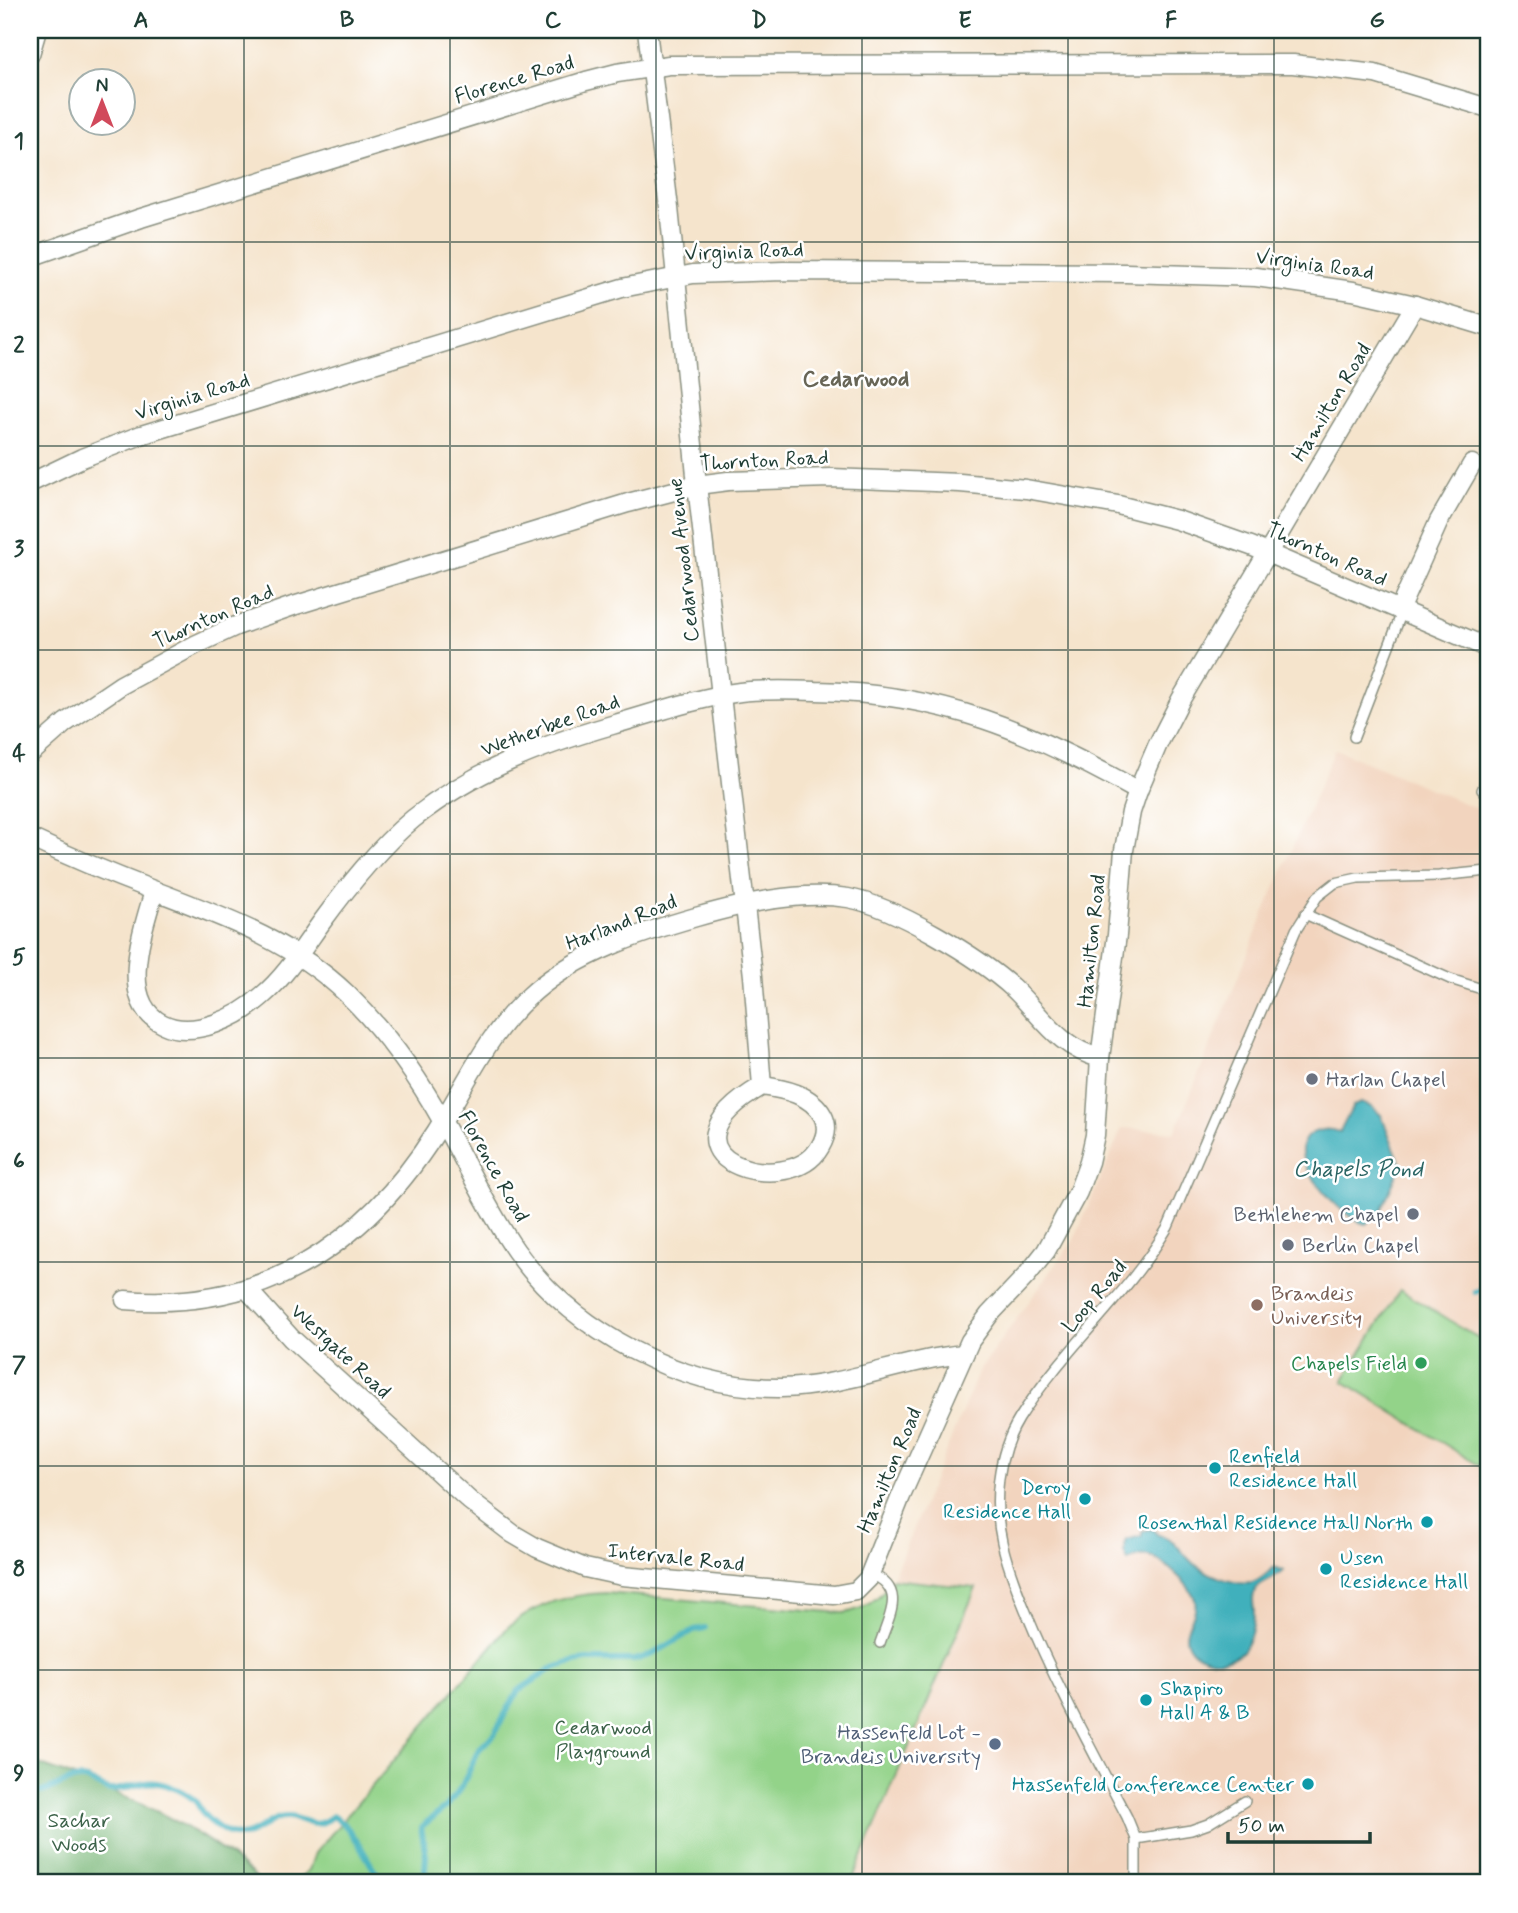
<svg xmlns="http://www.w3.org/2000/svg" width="1518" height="1913" font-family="Mynerve,sans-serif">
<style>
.built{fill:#f2d4be}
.green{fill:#93d389;stroke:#59885e;stroke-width:2}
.forest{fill:#76b575;stroke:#4a7954;stroke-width:2}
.water{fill:#41b0bc;stroke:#307678;stroke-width:2}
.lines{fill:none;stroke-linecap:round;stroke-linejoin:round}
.stream{stroke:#41b0bc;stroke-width:6}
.service-casing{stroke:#8a9080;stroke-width:12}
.minor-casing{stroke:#8a9080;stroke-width:21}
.service{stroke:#fff;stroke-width:9}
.minor{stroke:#fff;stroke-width:18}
.grid{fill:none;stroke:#1f3d34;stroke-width:2;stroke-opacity:0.55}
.worship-dot{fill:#6b7280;stroke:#fff;stroke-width:2.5}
.education-dot{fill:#8d6e63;stroke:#fff;stroke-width:2.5}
.leisure-dot{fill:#2e9e5b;stroke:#fff;stroke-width:2.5}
.culture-dot{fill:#0f9aa8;stroke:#fff;stroke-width:2.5}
.service-dot{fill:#5c6f8a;stroke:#fff;stroke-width:2.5}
.labels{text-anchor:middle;stroke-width:5;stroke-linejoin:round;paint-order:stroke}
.street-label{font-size:21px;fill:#1f3d34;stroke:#fff}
.worship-label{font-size:21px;fill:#5b616d;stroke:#fff;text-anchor:start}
.education-label{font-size:21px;fill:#785e54;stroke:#fff;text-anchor:start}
.leisure-label{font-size:21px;fill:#27864d;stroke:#fff;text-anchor:end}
.culture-label{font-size:21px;fill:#0d838f;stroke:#fff;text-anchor:start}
.park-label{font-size:21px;fill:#3c6249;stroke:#fff}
.service-label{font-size:21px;fill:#4e5e75;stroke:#fff;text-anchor:end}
.neighbourhood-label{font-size:23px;font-weight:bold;fill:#686657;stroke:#fff}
.water-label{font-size:23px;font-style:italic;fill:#2b6564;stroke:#fff}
.neatline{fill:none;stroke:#1f3d34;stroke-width:2.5}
.grid-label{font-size:23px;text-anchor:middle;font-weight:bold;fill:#1f3d34}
</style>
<rect width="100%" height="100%" fill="#fff"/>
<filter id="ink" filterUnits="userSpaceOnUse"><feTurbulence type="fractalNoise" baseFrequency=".0143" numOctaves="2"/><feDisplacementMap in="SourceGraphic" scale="14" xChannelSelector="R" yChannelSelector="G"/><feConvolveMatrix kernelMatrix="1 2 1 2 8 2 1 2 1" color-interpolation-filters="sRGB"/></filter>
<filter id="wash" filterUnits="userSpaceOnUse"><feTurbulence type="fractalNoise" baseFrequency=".00686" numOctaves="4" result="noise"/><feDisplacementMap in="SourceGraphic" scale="28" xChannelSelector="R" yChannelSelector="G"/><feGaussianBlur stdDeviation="1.57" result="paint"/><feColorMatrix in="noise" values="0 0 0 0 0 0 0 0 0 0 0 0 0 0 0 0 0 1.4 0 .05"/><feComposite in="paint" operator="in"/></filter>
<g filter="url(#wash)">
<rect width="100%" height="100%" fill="#f5e4cc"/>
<polygon class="built" points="1335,749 1485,812 1488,805 1488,1883 849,1883 975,1588 892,1579 980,1369 1074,1240 1122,1128 1175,1132 1263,916"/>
<g class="green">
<polygon points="1400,1290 1488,1344 1488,1471 1343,1381"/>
<path d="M892,1579L976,1588L851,1883H293L309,1870L315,1853L508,1627C541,1602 565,1595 606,1593L843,1613C866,1610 881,1598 892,1579Z"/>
</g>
<path class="forest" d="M30,1761C116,1792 193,1818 261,1883H30Z"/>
<g class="water">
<path d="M1361,1103L1372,1107L1381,1115L1401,1165L1381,1211L1366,1224C1347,1222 1304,1174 1302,1154C1300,1131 1324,1126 1340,1132L1353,1106Z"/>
<path d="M1152,1529L1158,1535C1176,1538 1178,1550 1191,1561C1203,1573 1235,1586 1252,1583C1260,1581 1268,1573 1274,1567L1283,1571C1276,1580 1257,1582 1254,1594C1252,1599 1253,1604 1254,1610C1254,1623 1251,1640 1242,1651C1228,1666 1194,1662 1187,1641C1182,1628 1199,1615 1195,1600C1192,1586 1163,1560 1149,1556C1142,1554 1135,1557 1128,1561L1124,1552L1126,1540L1142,1536V1531Z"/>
</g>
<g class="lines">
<g class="stream">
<polyline points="1475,1292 1488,1287"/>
<path d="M30,1790C33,1790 37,1792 40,1792C52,1791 65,1779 81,1779C92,1779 100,1789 110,1790C127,1791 140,1780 157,1783C170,1785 186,1792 195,1801C199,1805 200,1810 204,1815C211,1823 223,1832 234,1835C253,1841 269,1815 288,1817C309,1819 312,1832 333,1816C358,1831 365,1861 384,1883"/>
<polyline points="424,1883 426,1856 421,1827 447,1806 462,1786 479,1749 493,1736 518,1691 551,1669 569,1663 584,1660 635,1660 653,1654 694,1630 705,1628"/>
</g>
</g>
</g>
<g filter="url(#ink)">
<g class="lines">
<defs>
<g id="service">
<polyline points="1354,737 1402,612"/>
<polyline points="1482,790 1488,777"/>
<polyline points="1305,914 1450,979 1488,991"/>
<path d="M871,1574C907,1589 889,1616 880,1643"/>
<polyline points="1136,1839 1191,1830 1208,1824 1245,1801"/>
<path d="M1136,1883V1839L1127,1817C1092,1750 1055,1683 1026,1612C1017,1590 1007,1566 1002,1542C993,1502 997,1455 1019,1419C1062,1350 1127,1297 1168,1227L1296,930L1317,897L1335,883L1358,878L1439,876L1488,871"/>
</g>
<g id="minor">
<polyline points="647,30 669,208 697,485 753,976 762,1086"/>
<polyline points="30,54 37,30"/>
<polyline points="30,257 141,218 586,81 617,73 669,65 1293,64 1375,74 1488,108"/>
<polyline points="30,483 82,458 141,435 622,288 693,274 783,271 1126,273 1256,277 1353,291 1415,305 1488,327"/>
<polyline points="1399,610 1439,521 1472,464"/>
<polyline points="30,754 65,723 121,685 195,645 236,626 293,606 628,503 697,485 728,481 831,478 960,483 1026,489 1118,505 1177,520 1251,546 1488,648"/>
<path d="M30,838C70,857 111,874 153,890C223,917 292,941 347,994C386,1032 418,1077 444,1124C468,1166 488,1211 516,1251C574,1332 681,1389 781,1388C844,1387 901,1360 964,1354"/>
<path d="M154,891C144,927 116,1002 163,1024C194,1039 239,1017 262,996C286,976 303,948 321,923C348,886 378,848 413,819C473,771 539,746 612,725C654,713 697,698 740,692C766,689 791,690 816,691C941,693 1031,731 1138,791"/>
<path d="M762,1086C784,1089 811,1094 823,1116C828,1126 826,1137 820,1147C789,1202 641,1157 762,1086Z"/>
<polyline points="247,1289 291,1338 470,1501 513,1534 537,1548 585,1568 622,1576 834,1595 856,1591 868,1579 901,1496 970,1341 989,1315 1027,1275 1046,1251 1078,1192 1089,1162 1095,1135 1100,1058 1117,935 1124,850 1131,812 1138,791 1158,744 1181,699 1415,305"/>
<path d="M125,1300C263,1311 363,1247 436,1132C469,1081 486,1033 535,991C579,953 640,933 696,917C743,904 798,890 848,898C894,906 979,957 1014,989C1043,1017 1058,1047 1100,1058"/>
</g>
</defs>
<use href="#service" class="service-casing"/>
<use href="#minor" class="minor-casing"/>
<use href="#service" class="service"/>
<use href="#minor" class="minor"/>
</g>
</g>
<path class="grid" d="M244,30V1883M450,30V1883M656,30V1883M862,30V1883M1068,30V1883M1274,30V1883M30,242H1488M30,446H1488M30,650H1488M30,854H1488M30,1058H1488M30,1262H1488M30,1466H1488M30,1670H1488"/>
<g class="worship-dot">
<circle cx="1312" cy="1079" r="7"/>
<circle cx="1413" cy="1214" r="7"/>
<circle cx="1288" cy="1245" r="7"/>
</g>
<circle class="education-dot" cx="1257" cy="1305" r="7"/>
<circle class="leisure-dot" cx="1421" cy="1363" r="7"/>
<g class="culture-dot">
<circle cx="1215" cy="1468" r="7"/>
<circle cx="1085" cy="1499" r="7"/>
<circle cx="1427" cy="1522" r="7"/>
<circle cx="1326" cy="1569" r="7"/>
<circle cx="1146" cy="1700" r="7"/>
<circle cx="1308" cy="1784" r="7"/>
</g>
<circle class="service-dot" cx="995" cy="1744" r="7"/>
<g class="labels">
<g class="street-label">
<text transform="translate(514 79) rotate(-17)" y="7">Florence Road</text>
<text transform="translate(744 251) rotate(-2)" y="7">Virginia Road</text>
<text transform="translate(1315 264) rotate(8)" y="7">Virginia Road</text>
<text transform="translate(192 396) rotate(-17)" y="7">Virginia Road</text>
<text transform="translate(1331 402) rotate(-59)" y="7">Hamilton Road</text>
<text transform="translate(764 460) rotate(-3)" y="7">Thornton Road</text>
<text transform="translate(1327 554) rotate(24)" y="7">Thornton Road</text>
<text transform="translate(683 560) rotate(-96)" y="7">Cedarwood Avenue</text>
<text transform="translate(213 616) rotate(-24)" y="7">Thornton Road</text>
<text transform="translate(550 725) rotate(-20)" y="7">Wetherbee Road</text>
<text transform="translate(621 922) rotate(-22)" y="7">Harland Road</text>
<text transform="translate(1091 941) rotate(-84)" y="7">Hamilton Road</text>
<text transform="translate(494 1166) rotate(61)" y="7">Florence Road</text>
<text transform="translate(1094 1296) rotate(-50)" y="7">Loop Road</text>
<text transform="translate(341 1351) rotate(43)" y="7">Westgate Road</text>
<text transform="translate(889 1470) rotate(-67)" y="7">Hamilton Road</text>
<text transform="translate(676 1557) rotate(6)" y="7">Intervale Road</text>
</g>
<g class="worship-label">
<text x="1326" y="1086">Harlan Chapel</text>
<text x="1399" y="1221" text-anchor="end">Bethlehem Chapel</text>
<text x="1302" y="1252">Berlin Chapel</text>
</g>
<g class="education-label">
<text x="1271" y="1300">Brandeis<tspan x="1271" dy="24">University</tspan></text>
</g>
<g class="leisure-label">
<text x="1407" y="1370">Chapels Field</text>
</g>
<g class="culture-label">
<text x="1229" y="1463">Renfield<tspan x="1229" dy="24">Residence Hall</tspan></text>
<text x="1071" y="1494" text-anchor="end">Deroy<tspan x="1071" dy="24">Residence Hall</tspan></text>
<text x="1413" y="1529" text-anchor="end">Rosenthal Residence Hall North</text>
<text x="1340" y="1564">Usen<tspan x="1340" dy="24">Residence Hall</tspan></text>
<text x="1160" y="1695">Shapiro<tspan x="1160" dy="24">Hall A &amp; B</tspan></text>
<text x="1294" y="1791" text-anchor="end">Hassenfeld Conference Center</text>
</g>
<g class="park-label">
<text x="603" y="1734">Cedarwood<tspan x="603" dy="24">Playground</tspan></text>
<text x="79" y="1827">Sachar<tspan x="79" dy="24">Woods</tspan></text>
</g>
<g class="service-label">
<text x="981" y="1739">Hassenfeld Lot -<tspan x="981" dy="24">Brandeis University</tspan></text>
</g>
<g class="neighbourhood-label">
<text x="856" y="386">Cedarwood</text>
</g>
<g class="water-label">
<text x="1358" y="1176">Chapels Pond</text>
</g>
</g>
<rect width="1518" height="1913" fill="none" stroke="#fff" stroke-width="77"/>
<g transform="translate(102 102)"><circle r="33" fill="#ffffff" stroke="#a5b1ae" stroke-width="2"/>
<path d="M0-5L12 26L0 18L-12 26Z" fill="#d1495b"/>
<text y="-10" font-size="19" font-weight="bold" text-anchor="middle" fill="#1f3d34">N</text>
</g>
<path d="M1228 1832v10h142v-10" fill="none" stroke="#1f3d34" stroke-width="3.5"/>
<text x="1238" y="1832" font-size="21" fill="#1f3d34" stroke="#ffffff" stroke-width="5" paint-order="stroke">50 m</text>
<rect x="38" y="38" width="1442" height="1836" class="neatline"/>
<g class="grid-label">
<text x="141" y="27">A</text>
<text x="347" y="27">B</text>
<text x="553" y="27">C</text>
<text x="759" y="27">D</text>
<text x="965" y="27">E</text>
<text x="1171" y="27">F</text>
<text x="1377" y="27">G</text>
<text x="19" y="148">1</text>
<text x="19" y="352">2</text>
<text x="19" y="556">3</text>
<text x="19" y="760">4</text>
<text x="19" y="964">5</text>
<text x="19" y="1168">6</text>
<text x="19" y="1372">7</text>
<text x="19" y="1576">8</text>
<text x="19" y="1780">9</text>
</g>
</svg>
